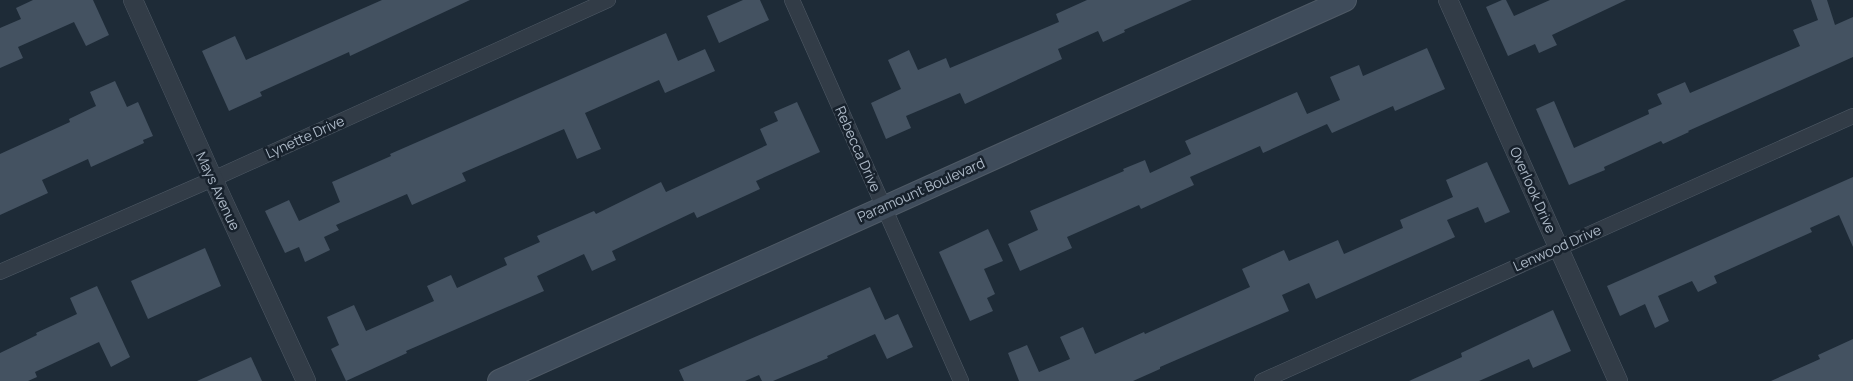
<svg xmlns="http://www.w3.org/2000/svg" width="1853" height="381" font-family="Manrope,sans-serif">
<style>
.building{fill:#445261}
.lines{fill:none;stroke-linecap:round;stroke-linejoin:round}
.minor-casing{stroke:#4f5a66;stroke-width:16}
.tertiary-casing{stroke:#4f5a66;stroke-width:20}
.secondary-casing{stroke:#4f5a66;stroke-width:24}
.minor{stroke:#323c47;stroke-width:15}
.tertiary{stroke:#323c47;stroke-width:19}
.secondary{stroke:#3f4c5b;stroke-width:22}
.labels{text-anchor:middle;stroke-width:5;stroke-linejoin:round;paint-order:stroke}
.street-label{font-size:14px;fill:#abb7c5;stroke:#17212c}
</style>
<rect width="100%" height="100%" fill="#1e2b37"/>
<g class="building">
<polygon points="33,0 93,0 109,35 86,46 74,22 18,47 23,58 0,68 0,28 21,19 16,8"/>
<polygon points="382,0 470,0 350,56 349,52 260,92 262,96 229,111 202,51 235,36 246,60"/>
<polygon points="743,0 760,0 769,20 719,43 707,16"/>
<polygon points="1087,0 1192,0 1124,30 1125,32 1103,42 1098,31 1058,49 1062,59 965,104 960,93 906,116 911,128 886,139 871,103 901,89 888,60 909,50 918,70 946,58 950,68 1059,22 1056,14"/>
<polygon points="1502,0 1506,0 1514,16 1550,0 1626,0 1552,35 1557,45 1539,53 1535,44 1508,56 1486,7"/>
<polygon points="1811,0 1827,0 1835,25 1853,17 1853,57 1688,131 1689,132 1663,144 1661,141 1604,167 1605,170 1569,185 1536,109 1554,101 1574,148 1649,114 1648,110 1662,104 1657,94 1685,82 1690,93 1800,46 1793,30 1818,20"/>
<polygon points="666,33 678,61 705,49 715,71 665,93 659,80 585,113 601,149 577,159 564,129 462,173 466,181 412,205 407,194 336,225 339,230 324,237 330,250 305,262 299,247 285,253 265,211 289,200 299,221 340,202 332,182 391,156 390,154"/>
<polygon points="1427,48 1445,89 1395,111 1393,106 1332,133 1327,124 1263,153 1260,146 1190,177 1194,185 1141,209 1139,205 1067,237 1072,248 1020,271 1008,244 1038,230 1030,211 1124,171 1123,169 1145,160 1150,173 1191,154 1185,141 1297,92 1307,114 1340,100 1330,77 1359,65 1363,76"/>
<polygon points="115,81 127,107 138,102 153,136 143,140 144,143 91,167 88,159 42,180 48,193 0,215 0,154 70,122 69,119 96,106 90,92"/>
<polygon points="797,102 820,152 756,181 760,189 697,218 694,212 612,251 616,260 592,271 584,254 537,276 544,291 406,351 407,353 346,381 331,349 339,345 327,317 354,305 366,331 434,301 427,286 451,275 457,288 507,265 504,258 540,242 537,236 594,211 596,214 661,182 666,192 767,145 760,129 778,121 774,112"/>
<polygon points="1487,162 1510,212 1485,223 1478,207 1447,220 1455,237 1316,299 1309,283 1282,295 1289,311 1160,367 1160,369 1133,381 1019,381 1008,353 1027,345 1039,372 1070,359 1060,337 1083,327 1095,354 1144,332 1145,334 1250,287 1242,269 1284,250 1289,261 1338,240 1344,254 1403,228 1400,220 1453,197 1446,180"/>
<polygon points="1853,177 1853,247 1839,215 1810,228 1812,232 1714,276 1717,283 1698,292 1692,281 1658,296 1669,321 1655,328 1645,304 1620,316 1607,286"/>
<polygon points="988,229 1003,261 984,269 995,294 987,298 993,311 970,321 939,252"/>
<polygon points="205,248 221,286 148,319 131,281"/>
<polygon points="97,286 130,357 111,367 99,342 35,372 37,377 28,381 0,381 0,353 37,335 36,333 77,314 70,298"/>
<polygon points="870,287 885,320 898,314 913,347 887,359 875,334 827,356 828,358 773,381 762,381 759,375 745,381 684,381 679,370"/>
<polygon points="1553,310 1571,351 1533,368 1529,359 1479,381 1409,381 1462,357 1461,353"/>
<polygon points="1853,339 1853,381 1771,381 1820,359 1818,355"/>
<polygon points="251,357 262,381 197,381"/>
</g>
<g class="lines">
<defs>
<g id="minor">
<polyline points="792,0 961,381"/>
<polyline points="0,272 213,179 608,0"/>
<polyline points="1262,381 1853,116"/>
</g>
<g id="tertiary">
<polyline points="133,0 213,179 306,381"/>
<polyline points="1448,0 1618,381"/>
</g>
<polyline id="secondary" points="499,381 1345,0"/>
</defs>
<use href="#minor" class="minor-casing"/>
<use href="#tertiary" class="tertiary-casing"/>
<use href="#secondary" class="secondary-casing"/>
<use href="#minor" class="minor"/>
<use href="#tertiary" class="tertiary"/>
<use href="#secondary" class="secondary"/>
</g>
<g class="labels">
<g class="street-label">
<text transform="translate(305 137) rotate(-24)" y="5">Lynette Drive</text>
<text transform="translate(858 149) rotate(66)" y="5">Rebecca Drive</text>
<text transform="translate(921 190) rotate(-24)" y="5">Paramount Boulevard</text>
<text transform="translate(1533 190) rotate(66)" y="5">Overlook Drive</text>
<text transform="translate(218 191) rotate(65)" y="5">Mays Avenue</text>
<text transform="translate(1557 248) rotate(-24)" y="5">Lenwood Drive</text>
</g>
</g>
</svg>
